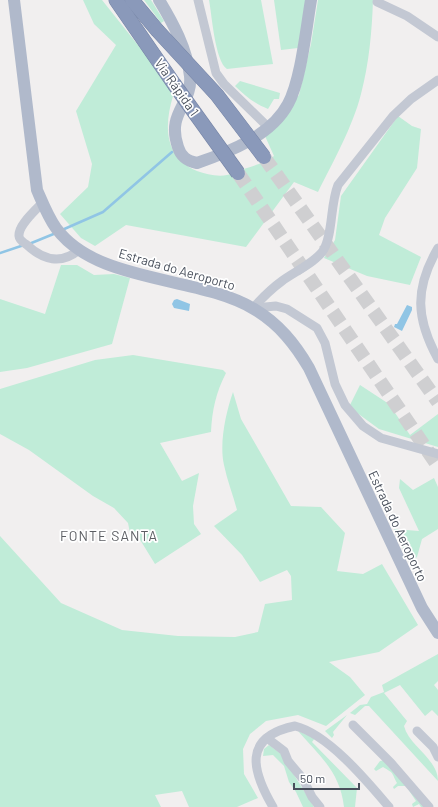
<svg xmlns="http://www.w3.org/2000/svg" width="438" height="807" font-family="Barlow,sans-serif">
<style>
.green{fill:#c0ecd8}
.water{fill:#90c5e5}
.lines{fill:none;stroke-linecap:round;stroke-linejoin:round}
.stream{stroke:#90c5e5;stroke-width:2.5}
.highway-tunnel{stroke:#cfcfd1;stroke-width:14;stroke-dasharray:14 7;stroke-linecap:butt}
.highway-casing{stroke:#7584a6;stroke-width:15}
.minor{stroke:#c3c8d3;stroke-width:9}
.major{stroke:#b0b9cb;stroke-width:12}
.highway{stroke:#8a99ba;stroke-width:14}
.highway-bridge-casing{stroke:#7584a6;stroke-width:15;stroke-linecap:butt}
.highway-bridge{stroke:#8a99ba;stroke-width:14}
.labels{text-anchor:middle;stroke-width:3.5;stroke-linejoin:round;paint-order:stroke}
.street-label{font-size:13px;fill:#484f5b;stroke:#fff}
.neighbourhood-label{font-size:14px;letter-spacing:1px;fill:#5c5e63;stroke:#fff}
</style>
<rect width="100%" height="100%" fill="#f1efef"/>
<g class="green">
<path d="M83,0H102L161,74L173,96C164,126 164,157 197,171C206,174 217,177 227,175C233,174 240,170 247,168C259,164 263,163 274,156L265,136L299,95L311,44L318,0H373C372,31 369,64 361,94C353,126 333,162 318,192L294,182L246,247L126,225L95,246L81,238L60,214L88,187L92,164L76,111L116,45L94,24Z"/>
<polygon points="144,0 151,0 164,21 161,23"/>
<path d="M209,0H261L273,64L227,69C215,61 212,16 209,0Z"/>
<polygon points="274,0 306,0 298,48 281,50"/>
<path d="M240,81L280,93L279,99H274L268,109C255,104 245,96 235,86Z"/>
<polygon points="398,116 412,126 421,129 417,168 385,218 379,235 421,257 410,285 367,276 324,258 335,240 341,196"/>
<polygon points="61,265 77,265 94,275 114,274 130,278 112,344 27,368 0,372 0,299 45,314"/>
<path d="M133,355L223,370L226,373C216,392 212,411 211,432L160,443L182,481L199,473L193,506L194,524L201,534L155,564L139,538H131L128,523L114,508L93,496L29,450L0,434V389L95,360Z"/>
<polygon points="360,385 389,404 410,435 438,414 438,447 379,429 349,407"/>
<path d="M233,392L241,419L291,506L321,507L345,533L337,571L363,574L382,564L418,625L379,652L329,662L350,677L365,695L326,726L298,715L266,721L250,734L243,749L244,774L258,798L237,807H189L182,791L155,795L161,807H0V536L61,603L122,630L178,636L235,637L258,632L265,604L292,600L291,576L287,570L260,582L242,555L214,526L237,510C233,495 227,480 224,465C219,443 226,412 233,392Z"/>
<polygon points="434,478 438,487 438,529 422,539 417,557 409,562 394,529 419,531 399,488 400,479 413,490"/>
<path d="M438,654V681L434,685L438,690V716L432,710L425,716L400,685L384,693L407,721L404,726C409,746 438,759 438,781L369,706H365L355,715L350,713L360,705L367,704L371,697L384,692L382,685Z"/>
<polygon points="347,715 333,732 334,735 332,738 325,731"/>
<path d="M298,731L315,738L312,742L357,788L355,807H344C340,772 320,756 298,731Z"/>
<polygon points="269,745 281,754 314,807 303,807 296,792 289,782 284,766 273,755 263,756 264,749"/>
<path d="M385,760L426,807H421L419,804L413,807L412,804L416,801L406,786H398L394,789L393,787L397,783C391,772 395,774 383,767L376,771L374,769L380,761Z"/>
</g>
<g class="water">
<polygon points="177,299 190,304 189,311 174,308 172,304 174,300"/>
<polygon points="407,305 412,307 412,310 402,331 394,327 395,324 397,324"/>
</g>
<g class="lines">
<g class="stream">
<polyline points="62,230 103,212 172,152"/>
<polyline points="29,244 56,233"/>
<polyline points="0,253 24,245"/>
</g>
<g class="highway-tunnel">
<polyline points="264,157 438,402"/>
<polyline points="238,173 438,466"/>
</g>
<defs>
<g id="highway">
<polyline points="116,0 174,84"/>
<polyline points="132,0 157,30"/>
</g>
</defs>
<use href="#highway" class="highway-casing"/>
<g class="minor">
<polyline points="198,0 216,73 224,84 268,127"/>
<polyline points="377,2 407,16 438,37"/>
<path d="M42,203C36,210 18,225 19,236C19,240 24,243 27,245C43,260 61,265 79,250"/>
<path d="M438,248C414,289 416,319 438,359"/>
<path d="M253,308C262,298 271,289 282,281C294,272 318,261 324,249C333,233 330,205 338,185L393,116L411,99L438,80"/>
<polyline points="253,308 276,306 287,309 317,328 325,343 335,384 345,405 363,426 381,438 438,454"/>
<polyline points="353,725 391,763 429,807"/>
<polyline points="417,731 433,747 438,757"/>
<polyline points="267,738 284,751 288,761 303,779 312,797 320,807"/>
<path d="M273,807C252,771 242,737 295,726C328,734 367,781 389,807"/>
</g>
<g class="major">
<path d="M14,0L37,190C43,204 48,217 56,228C97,284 197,275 254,309C279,324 295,344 309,368L422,608L438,633"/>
<path d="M159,0C173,23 187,49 190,76C193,104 166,112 178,147C181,157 187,161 197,163C229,152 271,136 288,104C301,80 306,29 311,0"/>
</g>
<use href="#highway" class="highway"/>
<defs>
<g id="highway-bridge">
<polyline points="157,30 217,95 264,157"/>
<polyline points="174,84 238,173"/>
</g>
</defs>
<use href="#highway-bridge" class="highway-bridge-casing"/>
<use href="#highway-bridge" class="highway-bridge"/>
</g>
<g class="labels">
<g class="street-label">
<text transform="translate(177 87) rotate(55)" y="5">Via Rápida 1</text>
<text transform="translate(177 269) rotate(16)" y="5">Estrada do Aeroporto</text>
<text transform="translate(398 526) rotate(65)" y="5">Estrada do Aeroporto</text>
</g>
<g class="neighbourhood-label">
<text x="109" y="541">FONTE SANTA</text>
</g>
</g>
<path d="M294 783v6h65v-6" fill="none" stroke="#484f5b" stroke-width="2"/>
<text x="300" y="783" font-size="12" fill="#484f5b" stroke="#ffffff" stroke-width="3" paint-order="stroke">50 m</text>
</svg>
